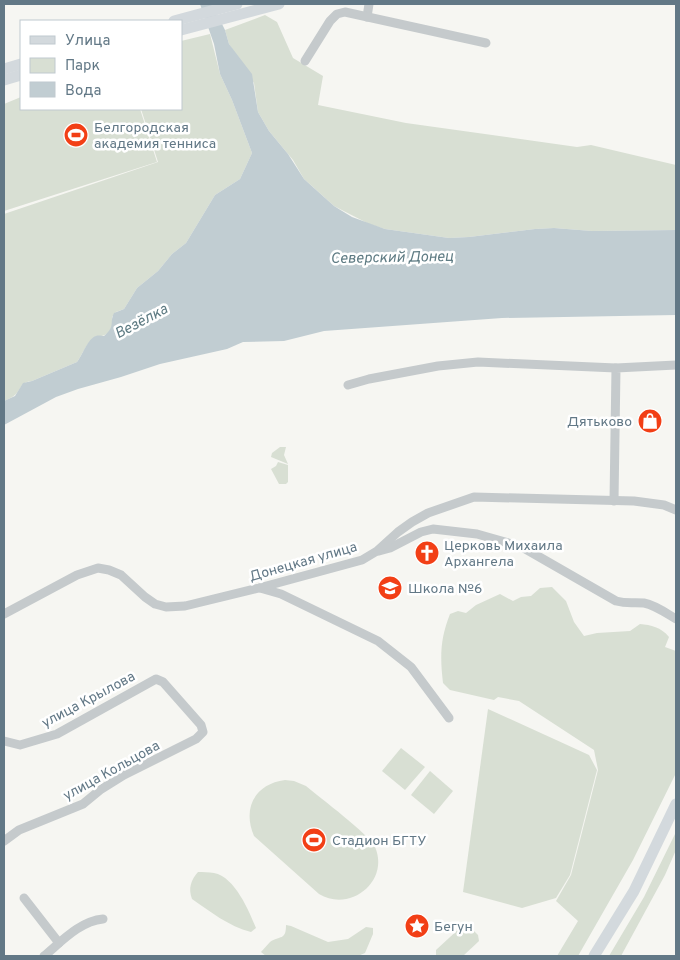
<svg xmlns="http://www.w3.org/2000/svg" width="680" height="960" font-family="Overpass,sans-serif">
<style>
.green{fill:#d8dfd3}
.water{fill:#c1cdd2}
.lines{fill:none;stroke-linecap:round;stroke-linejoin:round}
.minor{stroke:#c5cacc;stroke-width:9}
.major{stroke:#d3d9dd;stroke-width:11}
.labels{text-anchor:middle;stroke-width:5;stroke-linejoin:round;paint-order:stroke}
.poi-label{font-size:14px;fill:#627886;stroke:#fff;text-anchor:start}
.street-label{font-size:14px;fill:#627886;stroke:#fff}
.water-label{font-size:15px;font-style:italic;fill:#5e7b83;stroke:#fff}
</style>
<rect width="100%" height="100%" fill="#f6f6f2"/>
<g class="green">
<polygon points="265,15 277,22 293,58 323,76 318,105 406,123 577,147 591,145 676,165 676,230 592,231 554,228 535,229 469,237 449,238 385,229 369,224 334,206 313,187 304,179 293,160 269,131 258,112 254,83 229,44 225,30"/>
<path d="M210,34L220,74L232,100L252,153L240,179L215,195L186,243L172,254L158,271L137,288L124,309L116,312L112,317L113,324C110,332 106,337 97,336C86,342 84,352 77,362L32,381C21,382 22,387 16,394C12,398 8,399 4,401V214L158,162L141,109H181V41Z"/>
<polygon points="21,97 21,109 140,109 157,162 4,211 4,104"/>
<polygon points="280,447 286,447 284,455 288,464 271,457 272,453"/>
<polygon points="278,462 288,465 288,482 286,484 279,484 271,469 276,466"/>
<path d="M552,587L566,601L574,622L584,636L597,633L630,631L640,624C651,625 661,627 669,637L665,647L676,651V773L633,860L578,956H557L578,921L556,901L571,875L598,770L594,750L519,701L498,697L494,700L450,690L443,683C440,657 440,639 450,614L458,611L466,613L476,605L500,594L513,601L521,597L531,596L540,588Z"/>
<polygon points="488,709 589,755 597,770 570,875 556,898 522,908 463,892"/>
<polygon points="401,748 425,767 405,790 382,771"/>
<polygon points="430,771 453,791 434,814 411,795"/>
<path d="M285,780L294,781L306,786C320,798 369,834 375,847C390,881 350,913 319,894L254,836C242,808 255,784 285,780Z"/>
<polygon points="676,832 676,850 665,875 621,956 609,956 644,897"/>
<path d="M198,872C203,872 209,872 214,873C235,877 249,911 256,928L251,932C228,926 211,912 192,899C188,888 191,880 198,872Z"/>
<path d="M286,925L291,926L328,942L348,939L366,927L373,928V934L365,953L358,956H266L261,952C264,949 267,945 270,942C280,935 286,941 286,925Z"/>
<polygon points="462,926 469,926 478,935 479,941 463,956 436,956 436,950"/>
</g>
<path class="water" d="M200,4H212L225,30L229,44L252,74L258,112L269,131L288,154L304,179L334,206L352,217L385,229L449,238L469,237L535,229L554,228L592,231L676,230V315L502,318L324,331L284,341L243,342L227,349L160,364L121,377L78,389L56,397L4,425V401L15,396L23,383L32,381L77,362C82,356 88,338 96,336C99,335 102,336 104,336C116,326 109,323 114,313L124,309L137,288L158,271L172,254L186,243L215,195L240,179L252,153L232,100L220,74L214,44Z"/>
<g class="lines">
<g class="minor">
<polyline points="367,17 369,4"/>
<polyline points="305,61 330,21 337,14 345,12 486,43"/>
<polyline points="348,385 369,379 438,366 478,362 616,368"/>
<polyline points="614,501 616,368 676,365"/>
<path d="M379,551L390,548L421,532L433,529L477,534L522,547L616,601C628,604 632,602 644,603C655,605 666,613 676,619"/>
<polyline points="260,588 281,594 378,641 411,667 449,718"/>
<polyline points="4,614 77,575 98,568 109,570 121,575 145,597 155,604 166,607 185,606 259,588 362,560 377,551 398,532 412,522 428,513 474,497 634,501 664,505 676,510"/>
<polyline points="4,741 20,745 57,734 156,679 163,682 201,725 203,732 196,739 124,775 100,790 83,804 19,830 4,841"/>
<polyline points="24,898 59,943"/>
<path d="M44,956C61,942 80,921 103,919"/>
</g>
<g class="major">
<polyline points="174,21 237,4"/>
<polyline points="181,30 279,4"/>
<polyline points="4,69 21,64"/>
<polyline points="4,80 21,75"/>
<polyline points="594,956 634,891 676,804"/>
</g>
</g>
<defs>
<symbol id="stadium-disc" viewBox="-11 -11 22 22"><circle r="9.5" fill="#f23f16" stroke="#fff"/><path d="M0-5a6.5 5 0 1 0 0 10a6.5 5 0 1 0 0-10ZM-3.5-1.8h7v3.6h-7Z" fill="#fff"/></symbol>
<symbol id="shop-disc" viewBox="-11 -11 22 22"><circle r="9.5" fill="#f23f16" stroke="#fff"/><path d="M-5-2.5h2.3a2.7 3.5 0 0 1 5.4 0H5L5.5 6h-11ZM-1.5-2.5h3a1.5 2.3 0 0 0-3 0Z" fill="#fff"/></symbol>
<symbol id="church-disc" viewBox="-11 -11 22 22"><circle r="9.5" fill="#f23f16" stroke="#fff"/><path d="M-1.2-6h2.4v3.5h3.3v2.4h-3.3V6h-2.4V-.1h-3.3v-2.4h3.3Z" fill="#fff"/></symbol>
<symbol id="school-disc" viewBox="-11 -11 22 22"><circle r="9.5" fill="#f23f16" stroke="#fff"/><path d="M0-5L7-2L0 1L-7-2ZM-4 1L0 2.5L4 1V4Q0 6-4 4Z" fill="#fff"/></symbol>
<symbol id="sight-disc" viewBox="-11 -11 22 22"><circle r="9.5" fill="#f23f16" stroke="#fff"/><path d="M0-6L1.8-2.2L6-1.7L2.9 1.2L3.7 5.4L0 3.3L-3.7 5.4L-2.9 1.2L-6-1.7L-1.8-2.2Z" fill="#fff"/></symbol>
</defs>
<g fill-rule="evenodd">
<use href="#stadium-disc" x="62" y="121" width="28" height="28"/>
<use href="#shop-disc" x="636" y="407" width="28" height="28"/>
<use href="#church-disc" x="413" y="539" width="28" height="28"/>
<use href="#school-disc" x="376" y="574" width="28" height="28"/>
<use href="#stadium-disc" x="300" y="826" width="28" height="28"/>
<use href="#sight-disc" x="403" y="912" width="28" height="28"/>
</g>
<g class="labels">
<g class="poi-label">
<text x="94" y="132">Белгородская<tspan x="94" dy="16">академия тенниса</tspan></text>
<text x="632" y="426" text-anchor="end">Дятьково</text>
<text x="444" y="550">Церковь Михаила<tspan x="444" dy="16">Архангела</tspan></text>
<text x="408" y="593">Школа №6</text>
<text x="332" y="845">Стадион БГТУ</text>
<text x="434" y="931">Бегун</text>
</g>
<g class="street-label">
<text transform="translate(303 561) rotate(-16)" y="5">Донецкая улица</text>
<text transform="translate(88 699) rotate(-28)" y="5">улица Крылова</text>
<text transform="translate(111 770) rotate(-29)" y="5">улица Кольцова</text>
</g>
<g class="water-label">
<text transform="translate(392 257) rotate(-1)" y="5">Северский Донец</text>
<text transform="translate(141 321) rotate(-28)" y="5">Везёлка</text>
</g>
</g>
<rect width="680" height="960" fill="none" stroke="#627886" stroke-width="10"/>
<rect x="20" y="20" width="162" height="90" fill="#ffffff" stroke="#c0c9cf"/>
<rect x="30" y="36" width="25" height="8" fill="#d3d9dd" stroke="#c0c9cf"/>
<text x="65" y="45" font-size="15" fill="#627886">Улица</text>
<rect x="30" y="58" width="25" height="15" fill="#d8dfd3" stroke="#c0c9cf"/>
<text x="65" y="70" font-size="15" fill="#627886">Парк</text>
<rect x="30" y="82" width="25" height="15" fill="#c1cdd2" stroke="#c0c9cf"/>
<text x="65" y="95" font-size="15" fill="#627886">Вода</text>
</svg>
